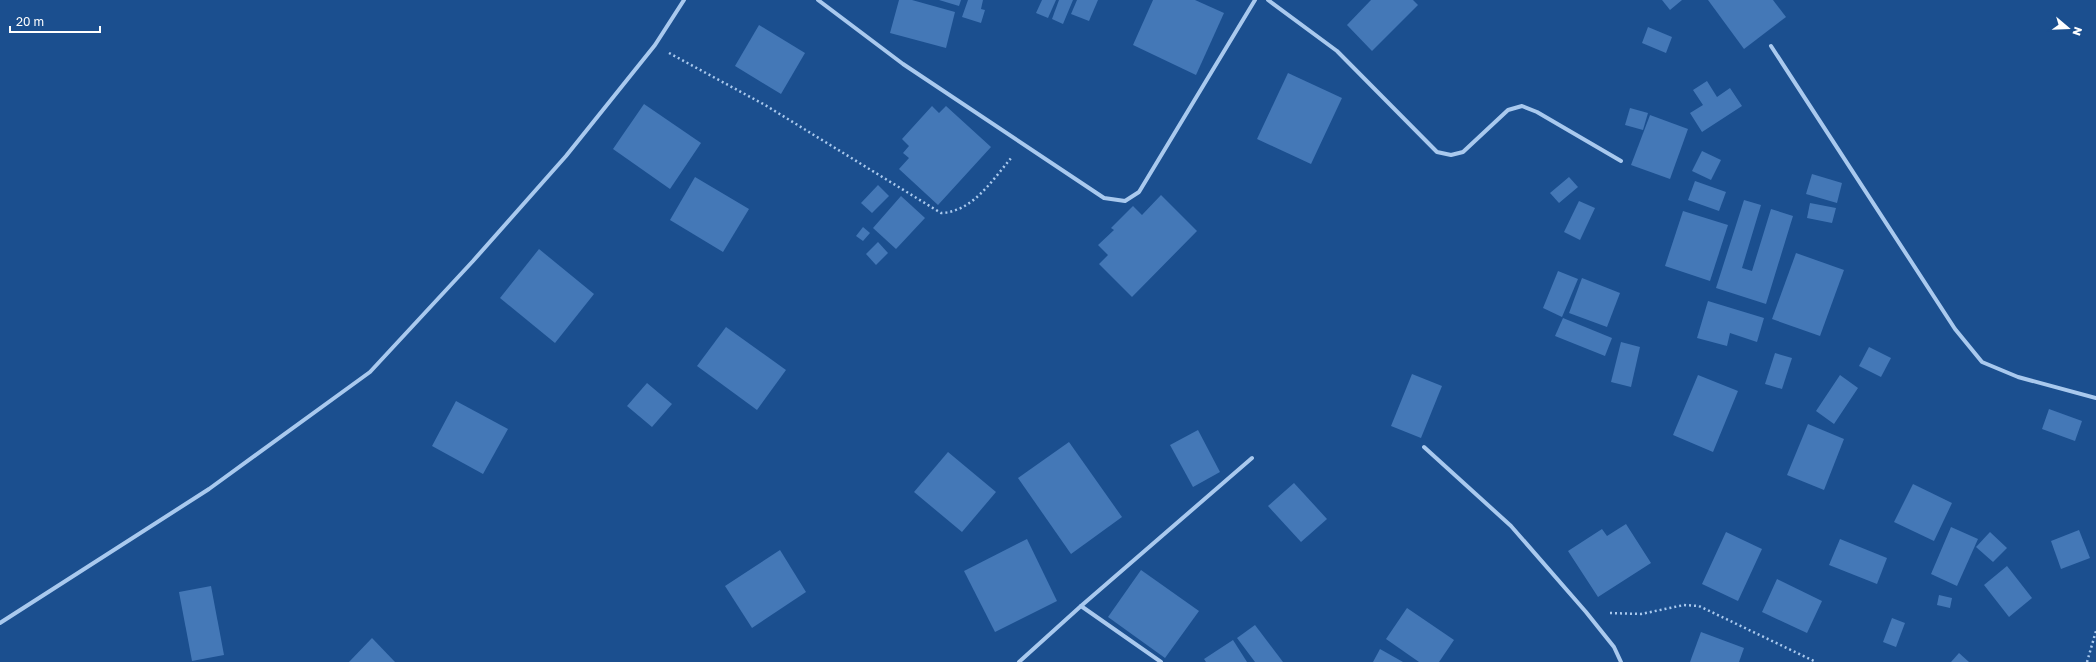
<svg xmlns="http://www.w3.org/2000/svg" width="2096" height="662" font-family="'Golos Text',sans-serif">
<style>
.building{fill:#4478b7}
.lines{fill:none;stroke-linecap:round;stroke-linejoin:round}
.path{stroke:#a9c9ee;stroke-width:2.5;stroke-dasharray:2 3;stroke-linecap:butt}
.minor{stroke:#a9c9ee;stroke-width:4}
</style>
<rect width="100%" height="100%" fill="#1b4f8f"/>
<g class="building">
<polygon points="899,0 912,0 955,12 946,48 890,33"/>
<polygon points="939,0 961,0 959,6"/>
<polygon points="968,0 983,0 981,9 985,10 981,23 962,17"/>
<polygon points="1042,0 1056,0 1048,18 1036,13"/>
<polygon points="1059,0 1073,0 1063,24 1052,19"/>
<polygon points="1077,0 1098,0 1089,21 1071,14"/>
<polygon points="1153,0 1195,0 1224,13 1196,75 1133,45"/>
<polygon points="1371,0 1413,0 1418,5 1372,51 1347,25"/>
<polygon points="1662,0 1682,0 1670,10"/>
<polygon points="1708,0 1773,0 1786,17 1744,49"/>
<polygon points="759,25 805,53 781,94 735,66"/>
<polygon points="1648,27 1672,37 1666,53 1642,43"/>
<polygon points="1288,73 1342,98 1311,164 1257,139"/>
<polygon points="1707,81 1717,97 1730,88 1742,106 1702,132 1690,113 1703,105 1693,90"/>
<polygon points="644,104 701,143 670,189 613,149"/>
<polygon points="932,106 939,113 946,106 991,147 938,205 899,169 909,158 903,153 909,146 902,139"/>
<polygon points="1630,108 1648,113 1643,130 1625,125"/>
<polygon points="1650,115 1688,129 1670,179 1631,165"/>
<polygon points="1702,151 1721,160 1711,180 1692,171"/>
<polygon points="1812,174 1842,183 1837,203 1806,194"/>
<polygon points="695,177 749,209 723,252 670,220"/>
<polygon points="1569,177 1578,187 1559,203 1550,193"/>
<polygon points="1695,181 1726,192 1719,211 1688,200"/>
<polygon points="878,185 889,196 872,213 861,203"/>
<polygon points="1161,195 1197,231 1132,297 1099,264 1108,255 1098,245 1114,230 1111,228 1133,206 1142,215"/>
<polygon points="901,196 925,218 896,249 873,228"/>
<polygon points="1744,200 1761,205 1742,268 1752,271 1771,209 1793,216 1766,304 1716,288"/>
<polygon points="1579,201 1595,208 1580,240 1564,232"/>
<polygon points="1810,203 1836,208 1832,223 1807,218"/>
<polygon points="1683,211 1728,225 1710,281 1665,266"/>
<polygon points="863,227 870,233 863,241 856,236"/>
<polygon points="878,242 888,253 876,265 866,254"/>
<polygon points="539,249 594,294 555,343 500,298"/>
<polygon points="1796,253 1844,270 1820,336 1772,319"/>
<polygon points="1558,271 1578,279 1562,317 1543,308"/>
<polygon points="1582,278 1620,293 1607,327 1569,313"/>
<polygon points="1708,301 1764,318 1757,342 1730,333 1727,346 1697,338"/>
<polygon points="1563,318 1612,338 1605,356 1555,336"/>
<polygon points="726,327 786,370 757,410 697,366"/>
<polygon points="1621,342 1640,347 1631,387 1611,382"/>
<polygon points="1869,347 1891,358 1881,377 1859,366"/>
<polygon points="1775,353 1792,358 1782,389 1765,384"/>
<polygon points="1412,374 1442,386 1421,438 1391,426"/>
<polygon points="1698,375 1738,391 1713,452 1673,435"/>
<polygon points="1840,375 1858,388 1834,424 1816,411"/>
<polygon points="647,383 672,404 652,427 627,406"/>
<polygon points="456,401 508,429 483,474 432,446"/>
<polygon points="2049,409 2082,421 2075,441 2042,429"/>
<polygon points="1808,424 1844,439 1824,490 1787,475"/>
<polygon points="1198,430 1220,472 1193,487 1170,445"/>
<polygon points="1069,442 1122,517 1071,554 1018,478"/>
<polygon points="948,452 996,492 962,532 914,492"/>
<polygon points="1294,483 1327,519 1301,542 1268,506"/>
<polygon points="1913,484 1952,503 1934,541 1894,522"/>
<polygon points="1626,524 1651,563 1598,597 1568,551 1602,529 1607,536"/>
<polygon points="1951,527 1978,539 1957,586 1931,574"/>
<polygon points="2079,530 2090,558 2061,569 2051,541"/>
<polygon points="1726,532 1762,549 1738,601 1702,584"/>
<polygon points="1990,532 2007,548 1993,562 1976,547"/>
<polygon points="1027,539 1057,601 995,632 964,571"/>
<polygon points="1840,539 1887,558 1877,584 1829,565"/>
<polygon points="780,550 806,592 752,628 725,586"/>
<polygon points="2007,566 2032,598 2009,617 1984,585"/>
<polygon points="1141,570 1199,611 1165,658 1108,617"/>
<polygon points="1777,579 1822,601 1807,633 1762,612"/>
<polygon points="211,586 224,655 192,661 179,592"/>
<polygon points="1939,595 1952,598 1950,608 1937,605"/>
<polygon points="1407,608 1454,640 1439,662 1419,662 1386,639"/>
<polygon points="1892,618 1905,623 1896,647 1883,642"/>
<polygon points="1255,625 1283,662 1255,662 1237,638"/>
<polygon points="1701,632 1744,648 1739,662 1690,662"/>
<polygon points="372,638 395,662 349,662"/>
<polygon points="1233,640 1247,662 1206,662 1204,659"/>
<polygon points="1380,649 1403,662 1373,662"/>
<polygon points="1959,653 1969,662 1951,662"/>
</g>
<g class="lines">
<g class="path">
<path d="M669,53L765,105L941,213C973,212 993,179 1012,157"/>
<polyline points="1610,613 1641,614 1684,605 1699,606 1816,662"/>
<polyline points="2087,662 2096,631"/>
</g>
<g class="minor">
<polyline points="818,0 903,64 1104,198 1125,201 1139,192 1255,0"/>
<polyline points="1268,0 1337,51 1437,152 1451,155 1463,152 1508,110 1522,106 1537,112 1621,161"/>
<polyline points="1771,46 1955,329 1982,362 2018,377 2096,398"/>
<polyline points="1424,447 1511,526 1586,612 1614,647 1621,662"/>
<polyline points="1081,606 1161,662"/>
<polyline points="0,623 209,489 370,372 473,261 566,156 655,45 684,0"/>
<polyline points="1019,662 1081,606 1252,458"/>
</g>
</g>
<g transform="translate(2068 28) rotate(109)" stroke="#1b4f8f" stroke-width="3" paint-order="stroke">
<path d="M0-3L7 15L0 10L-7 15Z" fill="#ffffff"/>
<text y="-6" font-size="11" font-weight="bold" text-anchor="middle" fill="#ffffff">N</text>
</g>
<path d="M10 26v6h90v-6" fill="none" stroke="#ffffff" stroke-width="2"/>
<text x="16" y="26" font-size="12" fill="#ffffff" stroke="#1b4f8f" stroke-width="3" paint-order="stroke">20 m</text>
</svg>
